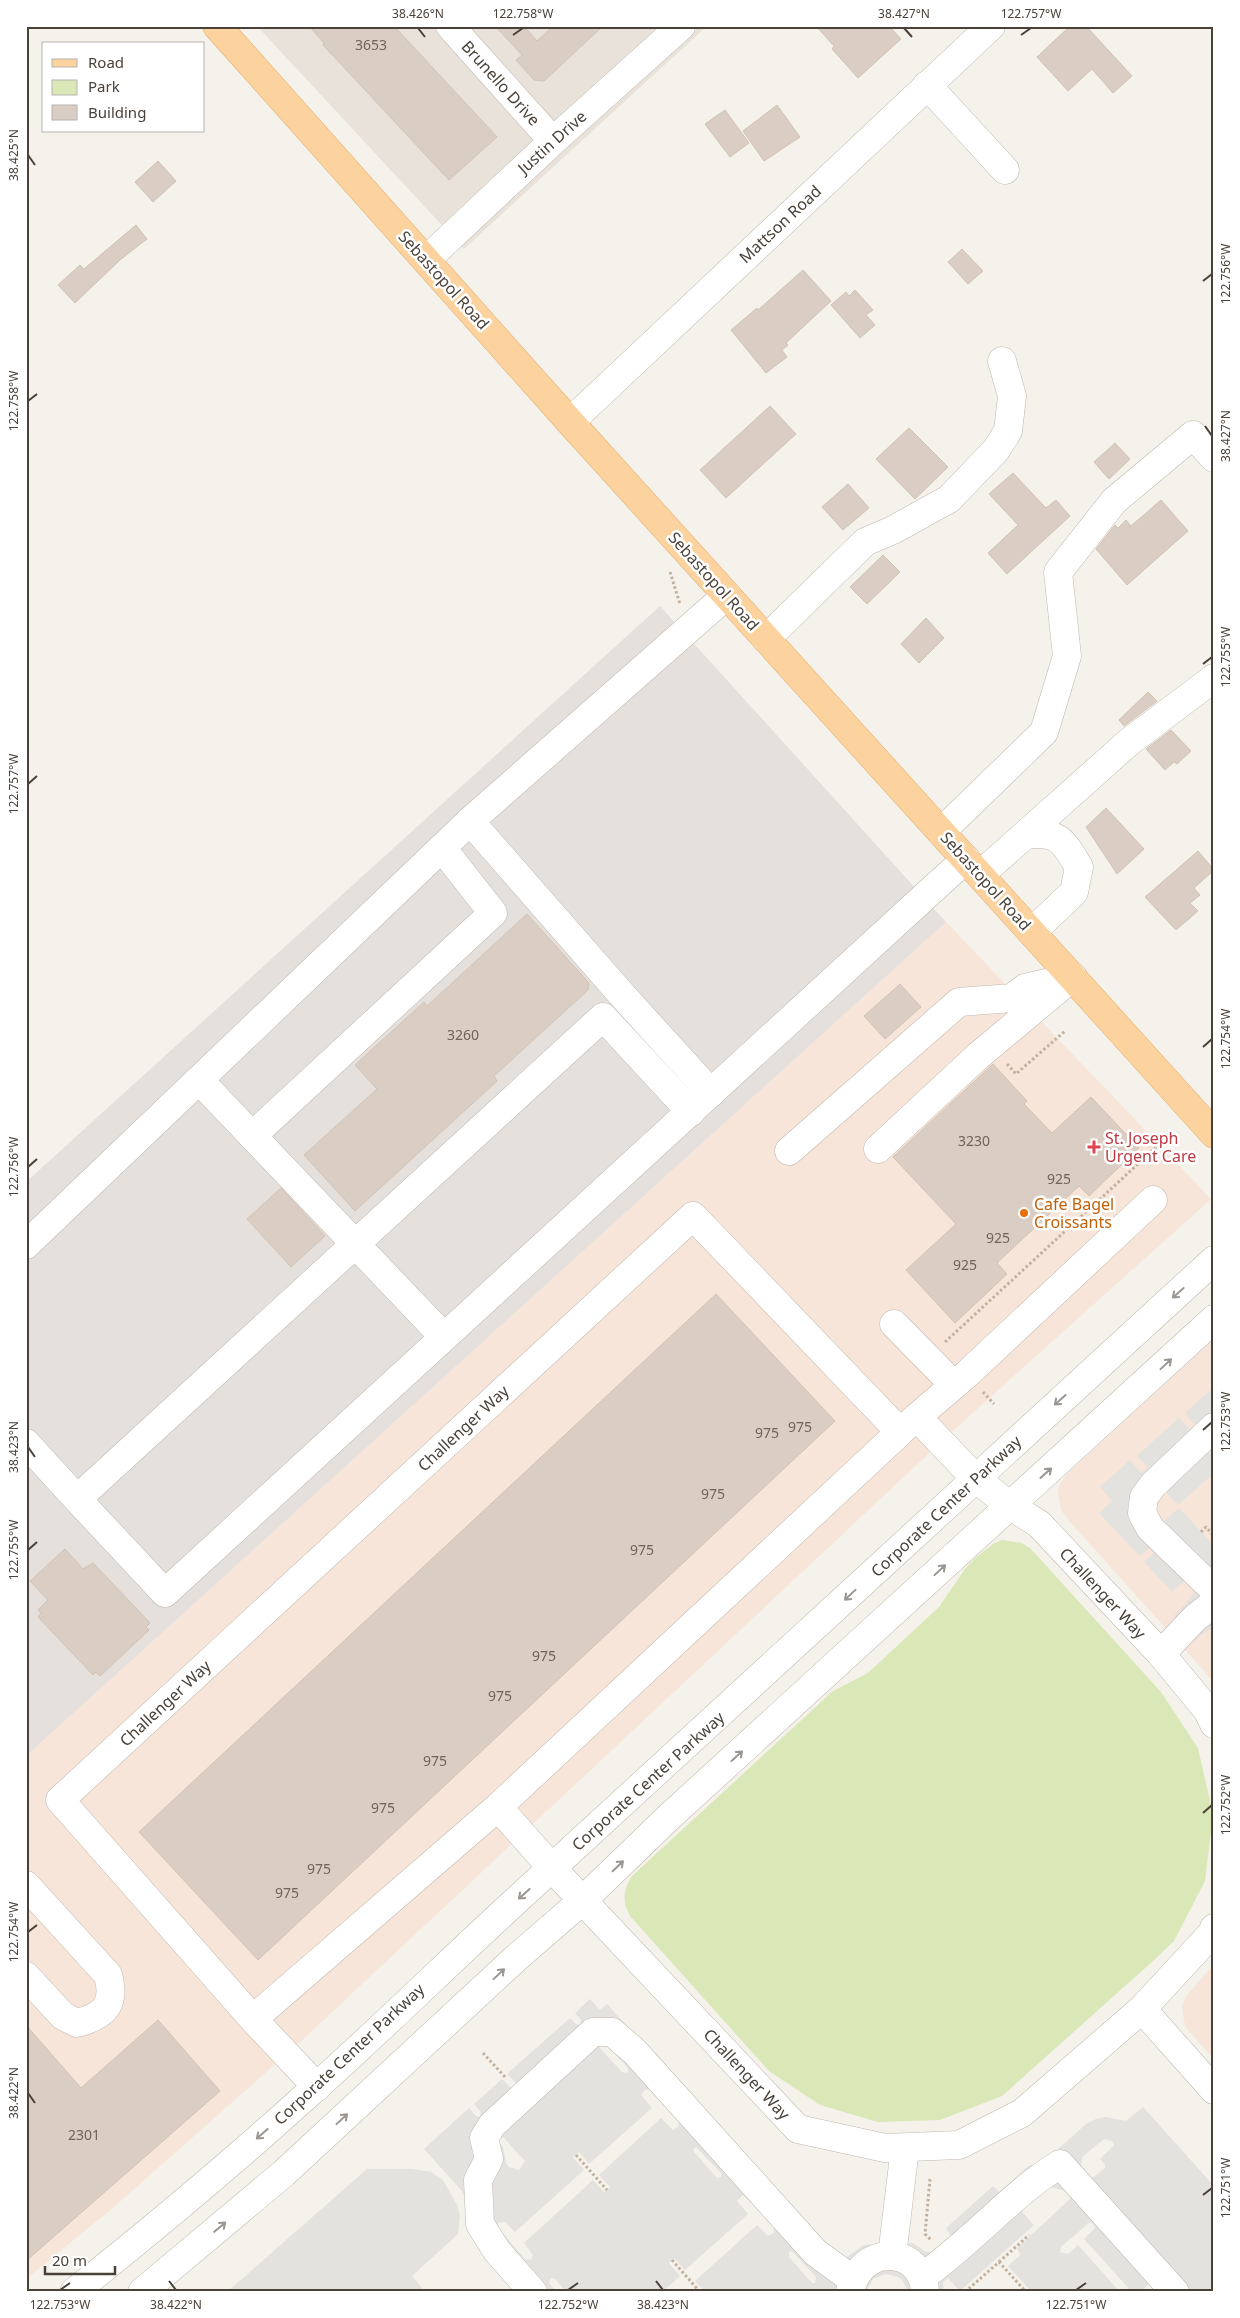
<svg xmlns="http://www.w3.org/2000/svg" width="1240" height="2318" font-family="'Noto Sans',sans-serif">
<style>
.residential{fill:#e9e2da}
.commercial{fill:#f6e5d8}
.industrial{fill:#e5e0dc}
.green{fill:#d9e8b6}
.parking{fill:#e4e2df;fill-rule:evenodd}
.building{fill:#dacec4;stroke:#d1c2b4}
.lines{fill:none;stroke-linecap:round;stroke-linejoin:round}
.minor-casing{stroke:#c1b7ae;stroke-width:29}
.major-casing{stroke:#e2ad6d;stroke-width:29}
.path{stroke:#c2b19f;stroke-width:3;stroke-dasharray:2.5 2.5;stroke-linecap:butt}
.minor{stroke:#fff;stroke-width:28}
.major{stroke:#fcd39e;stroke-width:28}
.oneway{stroke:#9b9692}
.ticks{fill:none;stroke:#4a4139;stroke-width:2}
.health-dot{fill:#e0444e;stroke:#fff;stroke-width:2}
.food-dot{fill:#e8710a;stroke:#fff;stroke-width:2}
.labels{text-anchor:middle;stroke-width:5;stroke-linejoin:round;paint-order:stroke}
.number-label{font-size:14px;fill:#6e645c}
.street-label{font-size:16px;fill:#4a4139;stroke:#fff}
.health-label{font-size:16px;fill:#be3a42;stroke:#fff;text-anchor:start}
.food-label{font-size:16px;fill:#c56008;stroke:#fff;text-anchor:start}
.neatline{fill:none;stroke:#4a4139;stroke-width:2}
.ticks-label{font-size:12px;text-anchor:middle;fill:#4a4139}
</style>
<rect width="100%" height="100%" fill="#f5f1eb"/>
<polygon class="residential" points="257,26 707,26 464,249"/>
<g class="commercial">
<polygon points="946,922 1211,1199 956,1428 299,2043 115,2206 26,2279 26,1756"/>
<polygon points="1214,1339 1214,1682 1071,1523 1061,1510 1058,1491 1060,1484 1068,1473"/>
<polygon points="1214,1964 1214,2059 1188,2030 1184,2021 1182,2006 1188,1994"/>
</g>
<polygon class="industrial" points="660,606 946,922 26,1756 26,1182"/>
<path class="green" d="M1002,1540L1022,1543L1031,1549L1161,1692L1198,1748L1213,1814L1205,1881L1174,1941L1153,1961L1002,2096L940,2120L878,2122L820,2105L769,2071L630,1916C622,1901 623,1890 632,1876L833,1691L868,1673L939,1607L965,1569L975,1558L993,1544Z"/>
<g class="parking">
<polygon points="1214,1387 1214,1445 1208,1451 1214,1458 1214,1473 1178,1505 1166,1492 1156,1500 1153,1515 1161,1524 1179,1508 1214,1546 1214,1628 1206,1631 1195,1640 1174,1616 1189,1600 1193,1593 1192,1585 1187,1578 1172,1592 1144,1562 1157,1550 1152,1545 1140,1556 1099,1513 1112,1501 1100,1487 1130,1460 1141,1473 1148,1467 1137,1456 1179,1418 1189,1429 1195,1425 1185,1413"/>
<path d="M590,1999L600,2010L607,2004L834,2255L845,2258L864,2245L872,2244L913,2243L926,2252H933L951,2236L946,2228L993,2186L1000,2192L1028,2166L1045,2161L1086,2124L1096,2119L1106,2117L1126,2121L1143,2107L1214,2186V2292H1150L1153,2288L1149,2284L1140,2292H1132L1084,2239L1095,2228L1094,2225L1090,2222L1061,2247L1060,2252L1068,2254L1078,2245L1120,2292H1032L1008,2266L1020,2255L1017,2248L1070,2199V2196L1066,2191L1051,2187L1043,2190L1023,2208V2213L1034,2225L960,2291L948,2278L943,2282L944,2292H908L903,2281L898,2277L885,2274L873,2279L866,2292H705L695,2281L757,2225L768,2236L774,2233V2226L743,2195L737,2201L748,2214L685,2270L674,2258L669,2263L680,2276L662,2292H566L555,2279L551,2278L549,2283L557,2292H521L461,2190L424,2149L469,2108L476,2116L480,2117L481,2112L474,2104L502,2079L512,2089L517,2084L507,2074L570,2018L576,2024L580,2025L581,2020L575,2013ZM605,2043L628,2068V2073L622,2072L600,2048L599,2045ZM645,2090H651L678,2120L679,2126L673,2130L661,2118L599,2175L610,2187L604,2192L593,2180L524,2243L533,2255L531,2260L525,2259L498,2228V2223L505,2222L515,2232L584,2170L573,2157L579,2152L589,2164L652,2108L641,2095ZM500,2137L504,2138L525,2161L519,2170L509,2167L506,2163L503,2147L498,2141ZM1104,2139L1112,2141L1114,2145L1100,2159L1105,2164V2168L1094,2177H1089L1081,2168L1082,2157ZM696,2147L721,2173V2177L717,2178L694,2152L693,2149ZM792,2251L816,2277L815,2283H812L789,2257V2252Z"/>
<polygon points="367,2169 412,2169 431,2172 443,2180 457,2205 460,2215 458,2234 412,2276 424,2290 421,2292 227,2292"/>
</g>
<g class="building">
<polygon points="309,26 394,26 497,137 449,180 323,45 324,43"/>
<polygon points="495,26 524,26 537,41 553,26 603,26 544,81 534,80 516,60 522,55"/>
<polygon points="816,26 889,26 901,39 858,78 832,49 834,46"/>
<polygon points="1070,26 1086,26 1132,76 1113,93 1092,69 1068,91 1037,57"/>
<polygon points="777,105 800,137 764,161 743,131"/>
<polygon points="725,110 749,143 730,157 705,124"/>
<polygon points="158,161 176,181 153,202 135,182"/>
<polygon points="136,225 147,239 120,260 75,303 58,285 80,265 84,269"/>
<polygon points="962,249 983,271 968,284 948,262"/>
<polygon points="803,270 831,301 786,343 788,345 782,350 787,357 766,373 731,330 757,308 758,310"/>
<polygon points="855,290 873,310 866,315 875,325 860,338 831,305 846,292 849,296"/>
<polygon points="770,406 796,434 726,498 700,470"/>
<polygon points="909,428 948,467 915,499 876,459"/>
<polygon points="1115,443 1130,459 1109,479 1094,462"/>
<polygon points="1013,473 1046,508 1056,500 1070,516 1007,574 988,553 1018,525 989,494"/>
<polygon points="848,484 869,508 843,530 822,507"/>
<polygon points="1161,500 1188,531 1127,585 1096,549 1115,525 1118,528 1126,520 1131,526"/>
<polygon points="883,555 900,572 867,604 850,587"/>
<polygon points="926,618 944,638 919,663 901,644"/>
<polygon points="1148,692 1157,701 1124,726 1119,720"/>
<polygon points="1171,730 1191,751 1177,764 1174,762 1165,770 1146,749"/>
<polygon points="1106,808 1144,849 1117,874 1086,827"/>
<polygon points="1198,851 1214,870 1194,888 1200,895 1190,903 1198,911 1176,930 1145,897"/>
<polygon points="527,914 589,983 588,990 494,1076 497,1081 355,1211 304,1155 377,1089 355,1065 424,1002 427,1006"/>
<polygon points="900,984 921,1007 885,1039 864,1016"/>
<polygon points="993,1064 1027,1101 1024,1104 1052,1133 1091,1097 1139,1148 1089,1196 1079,1186 997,1263 1007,1274 955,1323 906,1270 956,1224 893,1157"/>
<polygon points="281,1188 325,1236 291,1267 247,1219"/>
<polygon points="716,1294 835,1421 258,1960 139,1832"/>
<polygon points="65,1549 83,1569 93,1563 150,1623 146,1627 149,1630 100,1676 96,1672 93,1675 38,1617 41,1613 38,1610 48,1600 30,1581"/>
<polygon points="158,2020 220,2091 26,2261 26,2025 81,2088"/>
</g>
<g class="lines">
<defs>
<g id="minor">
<polyline points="450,26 553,141"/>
<polyline points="927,85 1005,170"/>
<polyline points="426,260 553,141 681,26"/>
<polyline points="570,422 991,26"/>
<polyline points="766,639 865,542 893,530 949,499 996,450 1008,431 1012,396 1002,361"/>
<polyline points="941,832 1044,732 1067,656 1058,572 1114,501 1193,435 1214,458"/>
<path d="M1026,835C1058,830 1064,842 1079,867L1074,892L1032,932"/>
<polyline points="980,875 1129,742 1214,678"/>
<polyline points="199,1080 444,1337"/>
<polyline points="711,1093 623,996 470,821 727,595"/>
<polyline points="691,1112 603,1017 77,1499 165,1593 934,888 966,859"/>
<polyline points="252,1136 493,913 442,848"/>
<polyline points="878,1149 978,1056 1069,980"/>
<polyline points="789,1151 959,1002 1012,998 1025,988 1073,977"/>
<polyline points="26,1245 470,821"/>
<polyline points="894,1324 954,1385"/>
<polyline points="917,1417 975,1478 1009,1505 1039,1524 1161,1654 1208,1711 1214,1724"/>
<polyline points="1214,1427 1153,1485 1144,1497 1142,1513 1150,1528 1214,1590"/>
<polyline points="903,1429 967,1374 1153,1200"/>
<polyline points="26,1443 77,1499"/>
<polyline points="1161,1654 1195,1618 1214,1603"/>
<polyline points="498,1807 900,1432 693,1216 60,1800 253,2019 498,1807 552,1868 798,2129 885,2148 959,2145 1022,2113 1142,2009 1213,1932 1214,1928"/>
<path d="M26,1885L108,1975C116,2004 105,2016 77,2023L63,2016L26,1976"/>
<polyline points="1142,2009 1214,2090"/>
<polyline points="253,2019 317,2087"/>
<polyline points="892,2256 905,2148"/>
<path d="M922,2277C971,2243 1010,2195 1060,2164L1175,2292"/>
<path d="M74,2292C157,2226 238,2158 316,2087C381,2029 444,1967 508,1908C744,1693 978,1475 1214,1260"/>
<polyline points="142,2292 284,2173 515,1959 583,1900 669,1817 1214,1319"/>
<polyline points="533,2292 497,2251 480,2224 478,2180 489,2159 484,2138 492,2125 593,2032 612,2032 635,2052 815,2252 853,2280"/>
<path d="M850,2292C860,2242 923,2246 925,2292"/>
</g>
<polyline id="major" points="217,26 570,422 1214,1134"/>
</defs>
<use href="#minor" class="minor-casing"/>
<use href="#major" class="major-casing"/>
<g class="path">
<polyline points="670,572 680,604"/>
<polyline points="1007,1064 1016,1074 1065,1031"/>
<polyline points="945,1342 1164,1140"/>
<polyline points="983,1392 994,1404"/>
<polyline points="1201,1532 1206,1527 1214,1536"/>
<polyline points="483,2053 506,2078"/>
<polyline points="576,2155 607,2190"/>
<polyline points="930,2179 925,2234 931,2240"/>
<polyline points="672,2260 700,2292"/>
<polyline points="999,2262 1029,2235"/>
<polyline points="965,2292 999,2262 1026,2292"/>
</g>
<use href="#minor" class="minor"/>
<use href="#major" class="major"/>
</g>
<defs><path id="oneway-shaft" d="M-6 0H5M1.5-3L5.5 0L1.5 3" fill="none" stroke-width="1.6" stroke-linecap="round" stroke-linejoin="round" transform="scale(1.25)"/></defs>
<g class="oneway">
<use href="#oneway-shaft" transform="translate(1178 1293) rotate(138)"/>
<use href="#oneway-shaft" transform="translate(1166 1364) rotate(-43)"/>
<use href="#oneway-shaft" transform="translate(1060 1400) rotate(138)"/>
<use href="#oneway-shaft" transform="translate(1046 1473) rotate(-42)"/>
<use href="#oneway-shaft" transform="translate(940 1570) rotate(-43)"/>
<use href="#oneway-shaft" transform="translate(850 1595) rotate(137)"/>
<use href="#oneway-shaft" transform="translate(737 1756) rotate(-42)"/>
<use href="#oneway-shaft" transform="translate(618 1866) rotate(-44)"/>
<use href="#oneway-shaft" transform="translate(524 1894) rotate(138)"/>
<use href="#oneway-shaft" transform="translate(499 1974) rotate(-43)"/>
<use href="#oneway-shaft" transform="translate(342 2119) rotate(-43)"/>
<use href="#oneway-shaft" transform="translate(262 2134) rotate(139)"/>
<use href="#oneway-shaft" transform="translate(220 2227) rotate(-40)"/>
</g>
<path class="ticks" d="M418,28L425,37M904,28L912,37M513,35L523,28M1021,35L1031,28M28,155L35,165M1203,281L1212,274M28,401L37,394M1205,426L1212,436M1203,664L1212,657M28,784L37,776M1203,1047L1212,1039M28,1167L37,1159M1203,1430L1212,1422M28,1447L35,1457M28,1550L37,1542M1203,1813L1212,1805M28,1932L37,1925M28,2093L35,2103M1203,2195L1212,2188M169,2281L176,2290M656,2281L663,2290M60,2290L70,2283M568,2290L578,2283M1076,2290L1086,2283"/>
<path class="health-dot" d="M1091.5 1139.5h5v5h5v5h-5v5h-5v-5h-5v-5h5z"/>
<circle class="food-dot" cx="1024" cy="1213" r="5"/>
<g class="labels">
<g class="number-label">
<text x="371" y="50">3653</text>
<text x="463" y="1040">3260</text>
<text x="974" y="1146">3230</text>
<text x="1059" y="1184">925</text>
<text x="998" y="1243">925</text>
<text x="965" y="1270">925</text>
<text x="800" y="1432">975</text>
<text x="767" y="1438">975</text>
<text x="713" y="1499">975</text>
<text x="642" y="1555">975</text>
<text x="544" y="1661">975</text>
<text x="500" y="1701">975</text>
<text x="435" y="1766">975</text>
<text x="383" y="1813">975</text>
<text x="319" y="1874">975</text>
<text x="287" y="1898">975</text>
<text x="84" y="2140">2301</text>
</g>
<g class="street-label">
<text transform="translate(501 83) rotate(48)" y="6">Brunello Drive</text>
<text transform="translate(552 142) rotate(-42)" y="6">Justin Drive</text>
<text transform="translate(780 224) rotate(-43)" y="6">Mattson Road</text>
<text transform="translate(444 280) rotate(48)" y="6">Sebastopol Road</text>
<text transform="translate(714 581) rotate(48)" y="6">Sebastopol Road</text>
<text transform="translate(986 881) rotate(48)" y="6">Sebastopol Road</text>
<text transform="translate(463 1428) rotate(-43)" y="6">Challenger Way</text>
<text transform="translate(946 1506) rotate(-43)" y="6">Corporate Center Parkway</text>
<text transform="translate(1103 1593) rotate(47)" y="6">Challenger Way</text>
<text transform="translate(165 1703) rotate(-43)" y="6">Challenger Way</text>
<text transform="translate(648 1781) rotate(-42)" y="6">Corporate Center Parkway</text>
<text transform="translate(349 2054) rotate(-43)" y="6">Corporate Center Parkway</text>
<text transform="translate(747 2074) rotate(47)" y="6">Challenger Way</text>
</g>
<g class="health-label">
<text x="1105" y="1144">St. Joseph<tspan x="1105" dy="18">Urgent Care</tspan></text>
</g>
<g class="food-label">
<text x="1034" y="1210">Cafe Bagel<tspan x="1034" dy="18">Croissants</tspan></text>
</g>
</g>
<rect width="1240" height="2318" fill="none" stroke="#ffffff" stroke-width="55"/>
<rect x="42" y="42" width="162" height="90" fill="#ffffff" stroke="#b7b3b0"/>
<rect x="52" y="59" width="25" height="8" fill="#fcd39e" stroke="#b7b3b0"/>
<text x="88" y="68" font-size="15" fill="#4a4139">Road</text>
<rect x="52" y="80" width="25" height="15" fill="#d9e8b6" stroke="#b7b3b0"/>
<text x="88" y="92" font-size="15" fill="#4a4139">Park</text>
<rect x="52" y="105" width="25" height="15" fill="#dacec4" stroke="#b7b3b0"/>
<text x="88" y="118" font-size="15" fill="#4a4139">Building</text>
<path d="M45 2266v8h70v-8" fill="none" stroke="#4a4139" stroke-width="2.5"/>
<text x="52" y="2266" font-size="15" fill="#4a4139" stroke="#ffffff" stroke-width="4" paint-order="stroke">20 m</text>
<rect x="28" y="28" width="1184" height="2262" class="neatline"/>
<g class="ticks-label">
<text x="418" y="18">38.426°N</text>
<text x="523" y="18">122.758°W</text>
<text x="904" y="18">38.427°N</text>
<text x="1031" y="18">122.757°W</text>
<text transform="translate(14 155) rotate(-90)" y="4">38.425°N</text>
<text transform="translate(1226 274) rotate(-90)" y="4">122.756°W</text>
<text transform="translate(14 401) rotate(-90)" y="4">122.758°W</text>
<text transform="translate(1226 436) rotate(-90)" y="4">38.427°N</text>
<text transform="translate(1226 657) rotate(-90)" y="4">122.755°W</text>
<text transform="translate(14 784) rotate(-90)" y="4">122.757°W</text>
<text transform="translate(1226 1039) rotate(-90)" y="4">122.754°W</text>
<text transform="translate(14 1167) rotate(-90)" y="4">122.756°W</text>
<text transform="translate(1226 1422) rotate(-90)" y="4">122.753°W</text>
<text transform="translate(14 1447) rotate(-90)" y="4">38.423°N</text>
<text transform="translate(14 1550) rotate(-90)" y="4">122.755°W</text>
<text transform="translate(1226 1805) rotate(-90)" y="4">122.752°W</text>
<text transform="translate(14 1932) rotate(-90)" y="4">122.754°W</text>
<text transform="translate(14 2093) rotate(-90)" y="4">38.422°N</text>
<text transform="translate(1226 2188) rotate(-90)" y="4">122.751°W</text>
<text x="60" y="2309">122.753°W</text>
<text x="176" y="2309">38.422°N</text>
<text x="568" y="2309">122.752°W</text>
<text x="663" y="2309">38.423°N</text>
<text x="1076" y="2309">122.751°W</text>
</g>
</svg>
